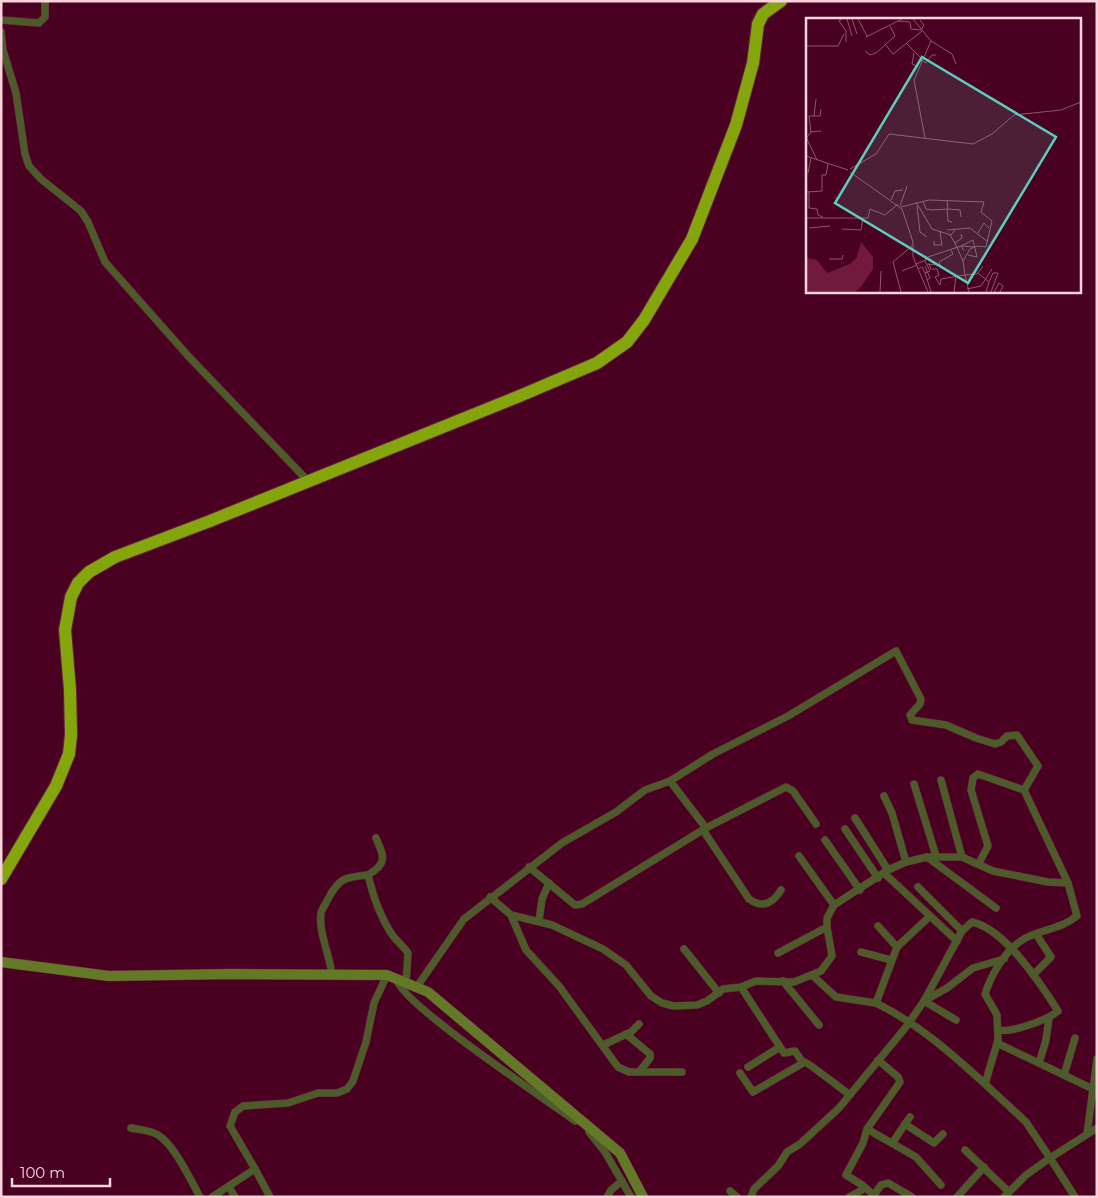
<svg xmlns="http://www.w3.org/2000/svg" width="1098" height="1198" font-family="Montserrat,sans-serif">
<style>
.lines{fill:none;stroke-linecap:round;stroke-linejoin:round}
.street-casing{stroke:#66223e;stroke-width:8}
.secondary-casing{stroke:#66223e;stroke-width:11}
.highway-casing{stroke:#66223e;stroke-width:14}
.street{stroke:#4d5b2b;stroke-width:7}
.secondary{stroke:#637927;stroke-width:10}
.highway{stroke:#84a50c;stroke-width:12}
.inset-road{fill:none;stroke:#90556c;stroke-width:1}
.view{fill:#5acebe;fill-opacity:0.15;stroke:#5acebe;stroke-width:2.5}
.inset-edge{fill:none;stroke:#fad4dd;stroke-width:2.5}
</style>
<rect width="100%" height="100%" fill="#4a0020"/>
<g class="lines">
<defs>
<g id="street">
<polyline points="1,20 39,23 45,17 45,1"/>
<polyline points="1,32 3,50 16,93 25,154 29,166 41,179 81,211 88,222 105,262 190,358 308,481"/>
<polyline points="941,780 962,857"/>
<polyline points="914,784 936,856"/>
<polyline points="884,796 892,813 906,862"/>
<polyline points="855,818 888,870"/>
<polyline points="706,828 786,787 793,791 816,824"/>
<polyline points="845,829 878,878"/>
<path d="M703,830L749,899C763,909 773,903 781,890"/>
<path d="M376,838C384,857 388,863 368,875C373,896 380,917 393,936C398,942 404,947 408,953L406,984"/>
<polyline points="825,840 860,890"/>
<polyline points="799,856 834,905"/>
<polyline points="927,857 996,908"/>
<path d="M979,863L988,846L971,790L973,778L978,774L1024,790L1068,883L1077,916C1062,928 1046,929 1030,936C1009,944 992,972 985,994L997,1015L998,1040L985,1084L1026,1122L1050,1158L1026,1175L1004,1197"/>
<polyline points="529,867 575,905 582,904 706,828 670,781"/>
<polyline points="884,873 957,941"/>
<polyline points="918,887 962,931"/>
<polyline points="490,897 511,915 552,925 603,949 626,965 651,996 662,1003 674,1006 697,1005 707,1001 723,989 741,987 756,981 794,982 821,971 832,956 827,927"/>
<polyline points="511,915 526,950 559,986 618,1067 629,1072 682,1072"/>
<polyline points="539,921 542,899 549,883"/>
<polyline points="897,947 929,917"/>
<polyline points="684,949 719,993"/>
<polyline points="861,952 891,960"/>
<polyline points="778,953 827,927 827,918 834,905 888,870 906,862 927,857 962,857 993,871 1048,882 1068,883"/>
<path d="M332,974C330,957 318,930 321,913C322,908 326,904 328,899C339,878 345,877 368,875"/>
<polyline points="812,975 836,997 876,1003 897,947 878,926"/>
<polyline points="1033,975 1051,957 1036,934"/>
<path d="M397,980C402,1004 547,1100 575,1121"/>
<polyline points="783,981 819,1025"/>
<polyline points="416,988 464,919 562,843 616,812 645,790 670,781 713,754 788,716 896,651 921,699 920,704 910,715 912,720 946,725 976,738 995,744 1001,742 1007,736 1017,735 1038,766 1024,790"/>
<path d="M876,1003C917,1023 951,1053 985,1084"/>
<path d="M956,1020L924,1001L962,931L972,922C1005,929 1041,984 1058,1011C1047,1020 1012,1033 998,1030"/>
<polyline points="626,1034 650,1054 650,1058 640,1071"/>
<polyline points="997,1043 1093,1089"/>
<polyline points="603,1045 631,1032 639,1024"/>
<path d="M803,1061C806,1061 843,1090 850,1095"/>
<polyline points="1039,1063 1046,1040 1049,1018"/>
<polyline points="748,1067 780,1047"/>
<polyline points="740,1073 753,1092 803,1063 795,1051 784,1053 741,987"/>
<polyline points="1064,1075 1075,1038"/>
<polyline points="905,1124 910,1117"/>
<path d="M131,1128C140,1130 150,1130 158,1135C174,1144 191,1181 200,1197"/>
<polyline points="867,1129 916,1157 941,1185"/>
<polyline points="589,1132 605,1152 631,1197"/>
<polyline points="1087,1134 1097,1059"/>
<polyline points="893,1142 905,1124 934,1143 943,1134"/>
<polyline points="965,1150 1009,1192"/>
<polyline points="255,1169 270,1197"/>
<polyline points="862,1185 874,1195 881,1185 888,1183 912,1197"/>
<polyline points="229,1187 235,1197"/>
<polyline points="730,1191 737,1197"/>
<polyline points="212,1197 255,1169 230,1126 235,1112 243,1106 288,1103 318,1093 337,1093 347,1089 353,1081 366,1042 374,1003 387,975"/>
<polyline points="607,1197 611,1190 622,1181"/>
<polyline points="751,1197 754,1189 778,1166 787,1152 800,1144 839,1108 906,1027 924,1001 947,988 973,968 1004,959"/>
<polyline points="849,1197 862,1190 862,1185 846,1175 863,1143 867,1129 900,1082 898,1077 878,1060"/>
<polyline points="957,1197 984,1167"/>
<polyline points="1075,1197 1050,1158 1097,1128"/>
</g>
<polyline id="secondary" points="1,962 109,976 232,974 387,975 428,992 620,1153 643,1197"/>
<polyline id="highway" points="1,879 56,786 69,754 71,735 70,690 65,630 71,597 78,583 89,572 115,557 210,521 522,395 597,363 627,342 644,320 692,239 736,125 753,63 758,24 763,14 781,1"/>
</defs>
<use href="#street" class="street-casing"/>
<use href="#secondary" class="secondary-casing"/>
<use href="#highway" class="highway-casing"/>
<use href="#street" class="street"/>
<use href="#secondary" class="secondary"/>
<use href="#highway" class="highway"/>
</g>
<g transform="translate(806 18)">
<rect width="275" height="275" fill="#4a0020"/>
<path d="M55,224L67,239V251L55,269L49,274H0V240L11,242L21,255L44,246L51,239Z" fill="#711a3b"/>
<path class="inset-road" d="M36,1L33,3L40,13V24M41,1L46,18M46,1L51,16M52,1L61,18M107,1L125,23L108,62L119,120M92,3L104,4L105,11L115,12L118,7L114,2M60,19L96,1M125,23L146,36L150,46M100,25L115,40M79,26L87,36L116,13M0,28H32L38,16M59,33L64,37L70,35L89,18L84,8M108,35L106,46L112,49M115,42L120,45L126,37H130M8,98L10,81M5,114L3,98H14L15,91M0,119L11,142M1,119L5,114L15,113M0,138L42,152M44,151L70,136L83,116L167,126L186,116L208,97L255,92L275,84M44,154L96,191L107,224V239L122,274M2,155L5,140M0,174L16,173V157H20L22,146M3,174V190L11,191L12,197L17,199M85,182L89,173L97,172M117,183L120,191L126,192L142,191L141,183M110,184L126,211L145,217L149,212M94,188L101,168M111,188L114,214L121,219M95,189L123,182L178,184L175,194L186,203L180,229L171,228L164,231L157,243L159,257L135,261L134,267M141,191L142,203L146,204M142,191L154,192L155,199M0,200H62L64,191L79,197L92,186M3,210L24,208M36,211L55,212L57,200M141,212L164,210L182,224M172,215L178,205L183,210M144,217L149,225L156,220L155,216M128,223V227H136L134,213M149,225L157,243M158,233L155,228L167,222L171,239L162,237M119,240L155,228L168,229M23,241H36L37,237M110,246L120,242L118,237M121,246L134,247L133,244L147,236L145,232M123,246L125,251H131L133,257L129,259L134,267M119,248L124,260L121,262M112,251L116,249L119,255L124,253L119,243M96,253L111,247M119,255L125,274M172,255L183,264L180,274M166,256L175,244M183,264L187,255H192L185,274M161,271L175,268L186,251M74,274L75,253M95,274L87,244L106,228M148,274L150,258M163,274L159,257L171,256L177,248M188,274L193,265L197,268L194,274"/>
<path class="view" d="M116,39L250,119L162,265L29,185Z"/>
<rect width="275" height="275" class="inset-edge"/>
</g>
<rect width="1098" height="1198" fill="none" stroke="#fad4dd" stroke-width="5"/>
<path d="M12 1178v8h98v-8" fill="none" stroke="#fad4dd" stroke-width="2.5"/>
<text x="20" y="1178" font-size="15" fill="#fad4dd" stroke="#4a0020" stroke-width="4" paint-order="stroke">100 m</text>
</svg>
